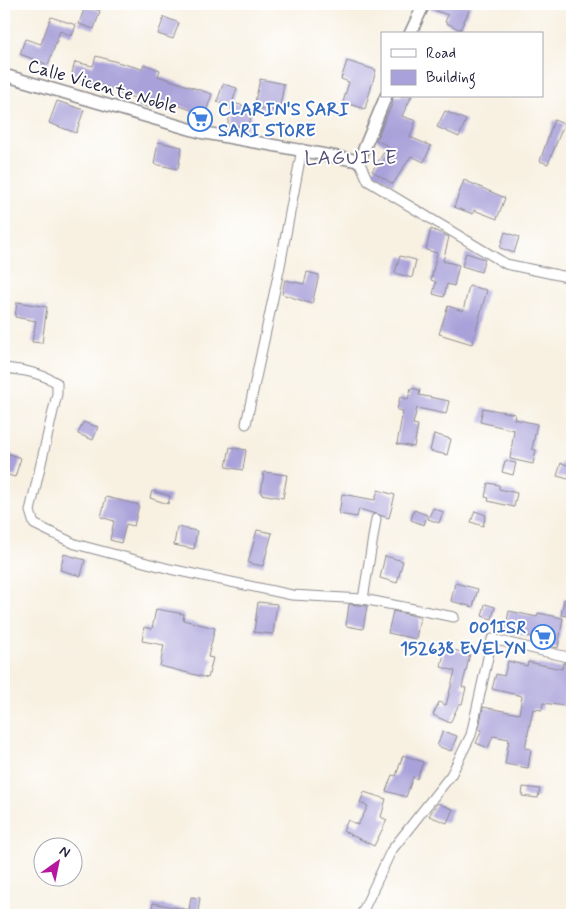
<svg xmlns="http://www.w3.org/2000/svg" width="576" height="919" font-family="Mynerve,sans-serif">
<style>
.building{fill:#a9a1d9}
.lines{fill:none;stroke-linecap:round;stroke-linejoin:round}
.minor-casing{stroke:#8d8a8e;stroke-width:11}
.tertiary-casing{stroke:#8d8a8e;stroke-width:14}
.minor{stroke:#fff;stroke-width:9}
.tertiary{stroke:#fff;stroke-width:11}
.labels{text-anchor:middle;stroke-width:4;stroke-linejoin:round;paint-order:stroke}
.street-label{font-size:18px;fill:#22223b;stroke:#fff}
.shop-label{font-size:18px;font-weight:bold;fill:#366cbe;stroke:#fff;text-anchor:start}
.quarter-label{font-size:20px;letter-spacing:1px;fill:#514e72;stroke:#fff}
</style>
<rect width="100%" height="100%" fill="#fff"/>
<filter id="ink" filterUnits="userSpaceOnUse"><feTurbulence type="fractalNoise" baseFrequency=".02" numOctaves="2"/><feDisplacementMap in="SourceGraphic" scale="10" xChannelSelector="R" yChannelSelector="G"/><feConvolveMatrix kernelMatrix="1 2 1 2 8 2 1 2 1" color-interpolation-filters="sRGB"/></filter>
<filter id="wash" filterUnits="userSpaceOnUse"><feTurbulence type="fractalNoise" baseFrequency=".0096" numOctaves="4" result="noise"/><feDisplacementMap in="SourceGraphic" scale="20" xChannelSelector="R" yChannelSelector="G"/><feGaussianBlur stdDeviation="1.12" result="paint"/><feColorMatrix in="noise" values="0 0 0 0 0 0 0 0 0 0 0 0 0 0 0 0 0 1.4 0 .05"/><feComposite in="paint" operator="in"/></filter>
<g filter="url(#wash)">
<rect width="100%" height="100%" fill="#f8f1e2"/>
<g id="blocks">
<g class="building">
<polygon points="431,4 466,4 471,6 460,30 445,22 448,15 430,9"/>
<polygon points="85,6 100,11 94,29 79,24"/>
<polygon points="51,17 76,25 72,36 60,31 48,65 20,54 25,39 41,44"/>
<polygon points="164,17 179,23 173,39 158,34"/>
<polygon points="96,56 142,69 144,64 160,70 158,76 212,94 205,115 177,105 175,111 151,102 149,108 137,103 138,99 115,92 116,90 71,77 75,62 93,66"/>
<polygon points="347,61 376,70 365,109 343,102 349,82 341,79"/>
<polygon points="260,79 284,84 279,112 254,107"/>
<polygon points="223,84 237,88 231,107 217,102"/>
<polygon points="393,96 412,96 402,116 416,121 410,137 431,146 424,162 411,156 393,184 372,171 388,146 376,140 392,104"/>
<polygon points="57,101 84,110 76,133 49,123"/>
<polygon points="233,103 253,108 248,129 237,126 236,129 227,127"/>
<polygon points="445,111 466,120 459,137 437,127"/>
<polygon points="554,120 564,124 548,164 540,161"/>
<polygon points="158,142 182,147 178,169 154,164"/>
<polygon points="464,180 505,198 497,219 474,210 473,214 454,207"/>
<polygon points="431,229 449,237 443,261 459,265 454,286 447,284 444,297 433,294 436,282 431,280 437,253 426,250"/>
<polygon points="505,232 519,237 514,253 500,248"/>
<polygon points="466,253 485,259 481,272 462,266"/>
<polygon points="400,256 416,260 412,278 395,273"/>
<polygon points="307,272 319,275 312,304 282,294 285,280 304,284"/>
<polygon points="469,286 487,290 472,344 439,334 448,306 463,311"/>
<polygon points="17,302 47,307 42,343 32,342 36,321 15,317"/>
<polygon points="411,388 420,390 419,395 449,401 446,414 417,408 413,424 418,425 414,447 397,444 403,411 397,410 400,397 408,399"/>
<polygon points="483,408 515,414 514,419 537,424 532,449 536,450 533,464 510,459 514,430 480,422"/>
<polygon points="83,422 98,427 93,440 78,434"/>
<polygon points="434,434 451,439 447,455 430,451"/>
<polygon points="230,447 246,450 243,470 226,467"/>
<polygon points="4,452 21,458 15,477 4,474"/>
<polygon points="505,461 516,463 513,475 502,472"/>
<polygon points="561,463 572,466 572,480 557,476"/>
<polygon points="264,472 287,475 283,498 261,494"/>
<polygon points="488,483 499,485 499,489 517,493 514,507 488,501 489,498 485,497"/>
<polygon points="378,490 395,495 389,518 359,509 357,517 339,514 342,494 375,500"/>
<polygon points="152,491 170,496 168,504 150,498"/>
<polygon points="106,497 139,505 134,526 126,524 121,543 110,540 114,521 101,517"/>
<polygon points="433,508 443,512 439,523 428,519"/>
<polygon points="414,510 427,515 424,525 411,520"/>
<polygon points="475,511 486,515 483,526 471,522"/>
<polygon points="177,527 197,531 194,549 174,545"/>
<polygon points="257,530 272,533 263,566 248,563"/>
<polygon points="64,554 85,560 81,576 60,570"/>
<polygon points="385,556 403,561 397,583 380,578"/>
<polygon points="455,583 478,589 473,607 451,601"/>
<polygon points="564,599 572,601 572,617 561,615"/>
<polygon points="258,602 277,604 273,634 254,632"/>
<polygon points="349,604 367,606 363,629 346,626"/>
<polygon points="485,604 495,607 492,619 482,616"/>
<polygon points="156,609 184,614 183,620 215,628 208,657 213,658 208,678 160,666 164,645 142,641 144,627 152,629"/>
<polygon points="393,611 420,617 416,639 388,633"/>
<polygon points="509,611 537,617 538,613 563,618 558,648 531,642 532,637 505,631"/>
<polygon points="445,648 470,654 462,687 466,688 462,704 459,704 450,723 433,715 439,702 446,705 455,671 441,667"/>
<polygon points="508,661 527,666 528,662 562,669 563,663 572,665 572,707 543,703 542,710 533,709 525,748 531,749 528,768 505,764 509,739 493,736 488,748 476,743 482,730 479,729 483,707 519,714 522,696 492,689 496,674 504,676"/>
<polygon points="443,731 457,736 451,751 437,746"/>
<polygon points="403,755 423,762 417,779 413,777 406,797 386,791 392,775 396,776"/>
<polygon points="523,787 540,789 538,798 522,796"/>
<polygon points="364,792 386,799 381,817 387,820 374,846 343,831 348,820 358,825 368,806 360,803"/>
<polygon points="437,803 453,809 447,823 429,816"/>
<polygon points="191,897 200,898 198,912 195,911 194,915 151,915 153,903 189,910"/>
</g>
</g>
</g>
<g filter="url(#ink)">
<use href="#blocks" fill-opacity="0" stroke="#8d8a8e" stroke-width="1"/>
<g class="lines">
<defs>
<g id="minor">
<polyline points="359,161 368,181 506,264 572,278"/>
<path d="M4,368C23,370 41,373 57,383V394L30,511L34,524L75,544L170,569L292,595L363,599L454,617"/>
<polyline points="246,424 280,266 302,149"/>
<polyline points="363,599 376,519"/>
<polyline points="361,915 391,851 451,775 471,735 492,639 572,658"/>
</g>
<g id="tertiary">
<polyline points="410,34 424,4"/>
<polyline points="4,75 200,132 359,161 386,96"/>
</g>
</defs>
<use href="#minor" class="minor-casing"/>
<use href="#tertiary" class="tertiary-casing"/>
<use href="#minor" class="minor"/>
<use href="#tertiary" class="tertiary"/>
</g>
</g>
<defs>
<symbol id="supermarket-ring" viewBox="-11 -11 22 22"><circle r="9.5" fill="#fff" stroke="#3f7fe0" stroke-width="1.5"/><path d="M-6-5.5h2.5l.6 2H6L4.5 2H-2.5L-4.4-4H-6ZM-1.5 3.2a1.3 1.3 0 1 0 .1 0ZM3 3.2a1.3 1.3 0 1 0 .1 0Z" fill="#3f7fe0"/></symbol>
</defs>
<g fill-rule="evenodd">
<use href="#supermarket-ring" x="186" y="105" width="28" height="28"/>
<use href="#supermarket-ring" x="529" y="623" width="28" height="28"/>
</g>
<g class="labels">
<g class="street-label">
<text transform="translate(103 86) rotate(16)" y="6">Calle Vicente Noble</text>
</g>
<g class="shop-label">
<text x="218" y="115">CLARIN'S SARI<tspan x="218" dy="21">SARI STORE</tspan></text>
<text x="526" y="633" text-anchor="end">001ISR<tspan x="526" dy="21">152638 EVELYN</tspan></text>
</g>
<g class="quarter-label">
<text x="351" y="164">LAGUILE</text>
</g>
</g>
<rect width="576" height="919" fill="none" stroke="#fff" stroke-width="20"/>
<rect x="381" y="32" width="162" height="65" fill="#ffffff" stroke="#a7a7b1"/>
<rect x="391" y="49" width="25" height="8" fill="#ffffff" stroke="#a7a7b1"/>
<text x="426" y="58" font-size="15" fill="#22223b">Road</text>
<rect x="391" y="70" width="25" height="15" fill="#a9a1d9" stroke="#a7a7b1"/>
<text x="426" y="82" font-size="15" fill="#22223b">Building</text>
<g transform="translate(58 862) rotate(33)"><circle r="24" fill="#ffffff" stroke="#a7a7b1"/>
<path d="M0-4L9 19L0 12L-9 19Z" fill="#b5179e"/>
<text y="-8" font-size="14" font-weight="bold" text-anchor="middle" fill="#22223b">N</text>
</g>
</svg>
